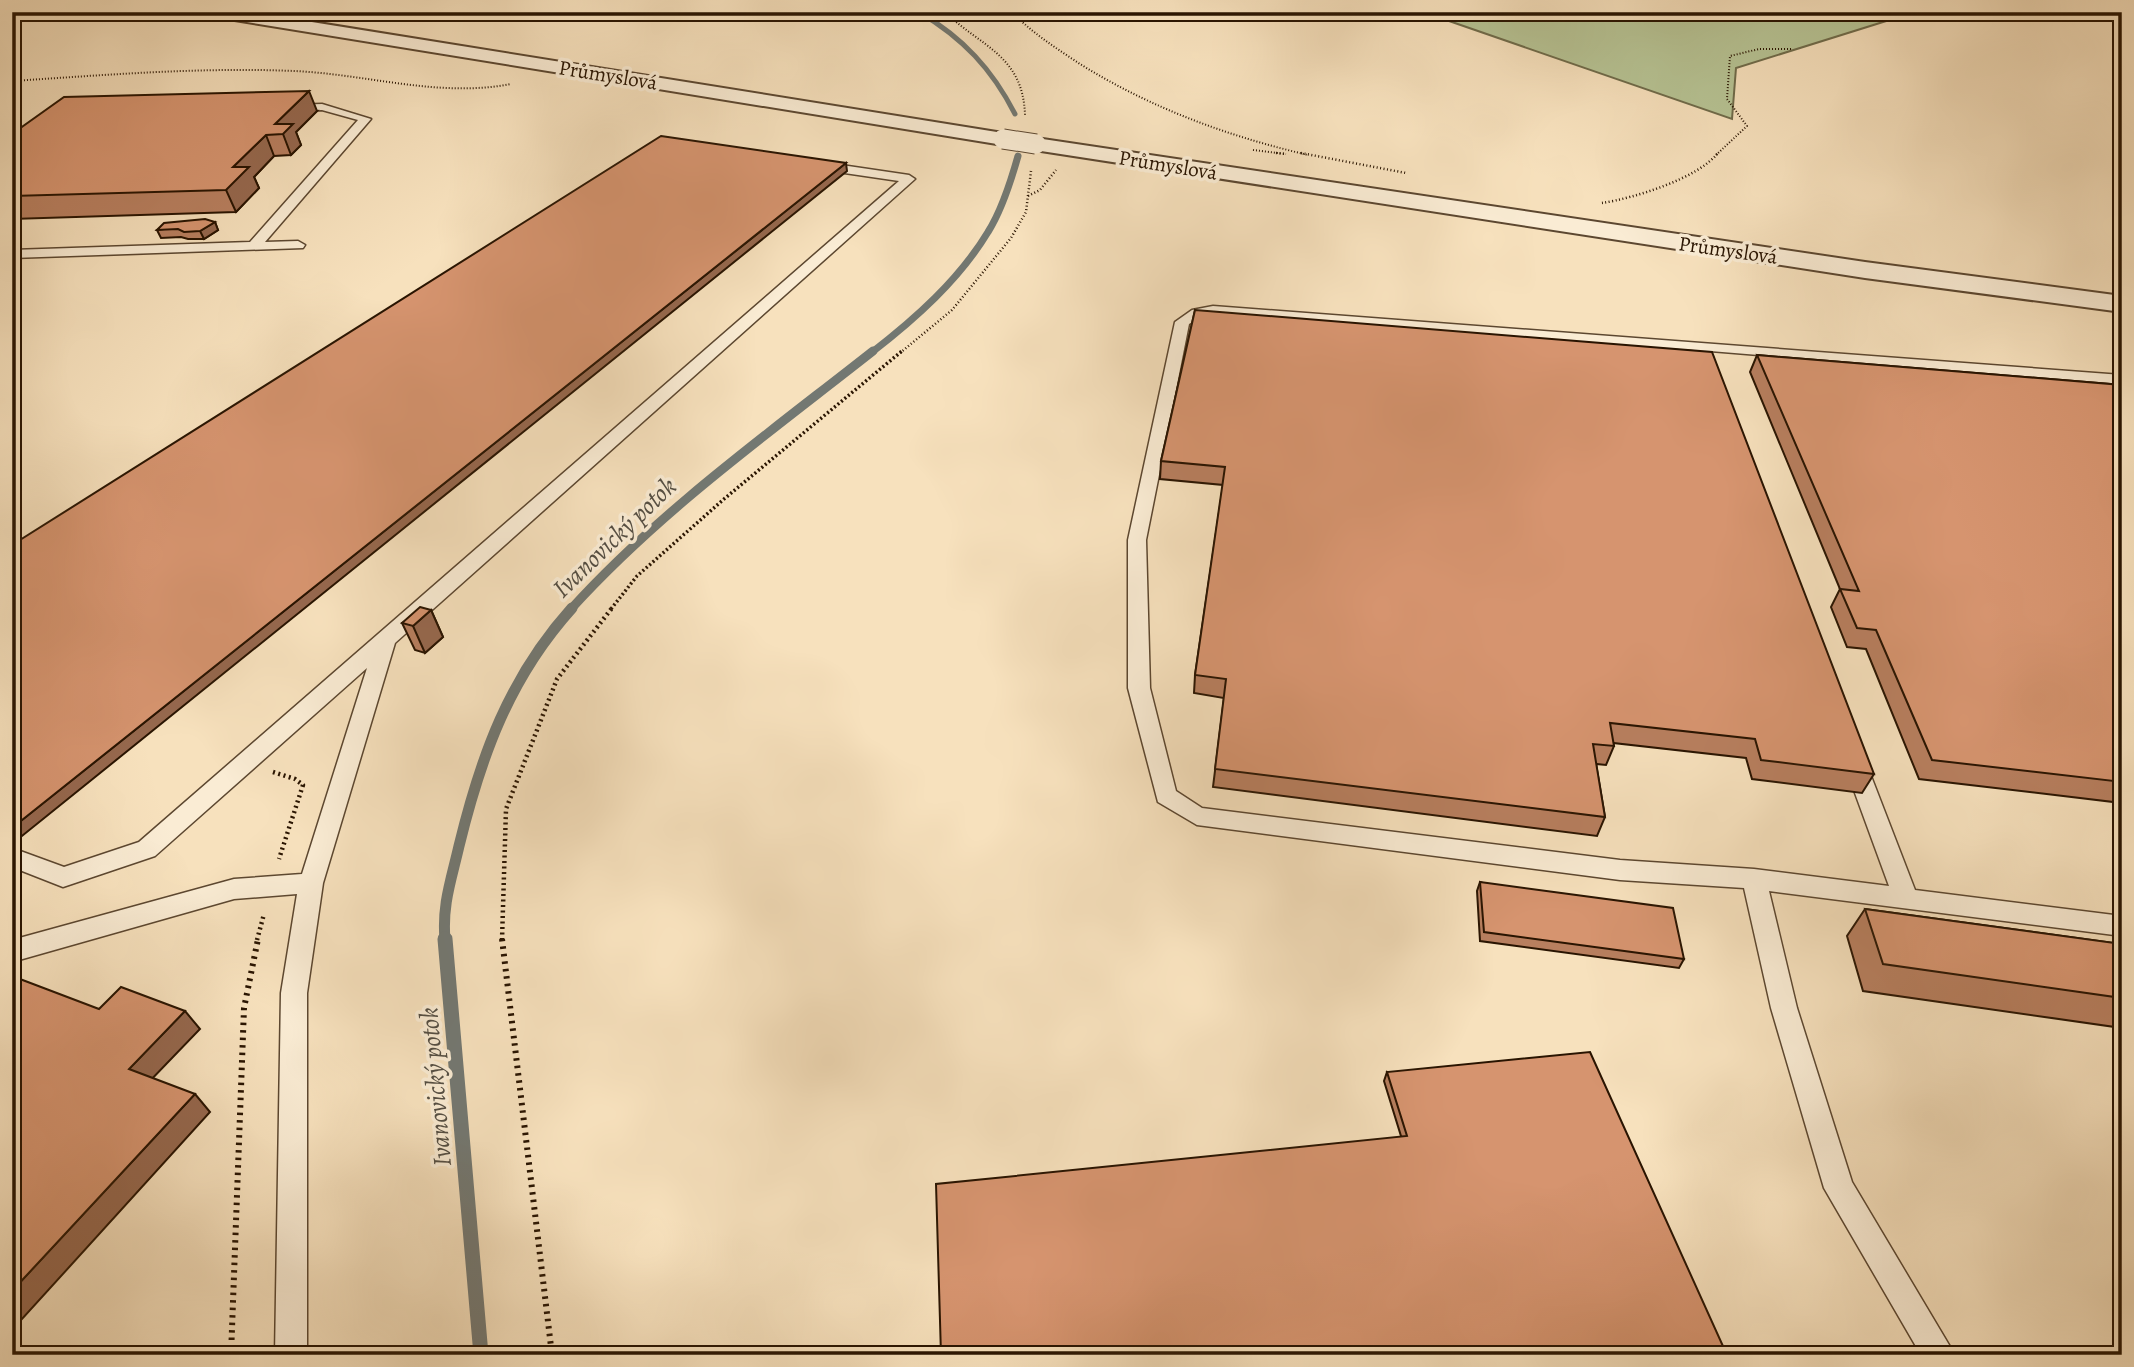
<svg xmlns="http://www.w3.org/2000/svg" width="2134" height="1367" font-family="Alegreya,serif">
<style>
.green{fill:#b7c495;stroke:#706c4b;stroke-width:2}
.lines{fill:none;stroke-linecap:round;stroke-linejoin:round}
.stream-far4{stroke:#737872;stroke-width:5}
.stream-far3{stroke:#737872;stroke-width:7}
.stream-far2{stroke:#737872;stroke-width:9}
.stream-far1{stroke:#737872;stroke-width:11}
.stream{stroke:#737872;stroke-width:15}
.lane-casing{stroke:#5c4730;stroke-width:3}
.street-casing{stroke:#5c4730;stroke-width:4}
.path-far4{stroke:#291401;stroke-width:2;stroke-dasharray:1 2;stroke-linecap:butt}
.path-far3{stroke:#291401;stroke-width:2.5;stroke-dasharray:1 2.5;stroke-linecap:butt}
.path-far2{stroke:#291401;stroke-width:3.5;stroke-dasharray:2 2.5;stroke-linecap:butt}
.path-far1{stroke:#291401;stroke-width:4.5;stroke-dasharray:2 3.5;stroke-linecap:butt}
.path{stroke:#291401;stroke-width:6;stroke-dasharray:2.5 5;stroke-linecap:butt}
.lane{fill:#faecd4;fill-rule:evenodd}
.street{fill:#faecd4;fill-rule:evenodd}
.street-bridge-casing{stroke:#5c4730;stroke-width:21;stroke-linecap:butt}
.street-bridge{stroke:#faecd4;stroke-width:19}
.wall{fill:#b87f5f;stroke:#291401;stroke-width:2}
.shaded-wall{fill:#96684e;stroke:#291401;stroke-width:2}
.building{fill:#d6946f;stroke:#291401;stroke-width:2}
.labels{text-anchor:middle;stroke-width:7;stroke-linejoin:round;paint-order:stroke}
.far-street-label{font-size:21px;fill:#291401;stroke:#faecd4}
.water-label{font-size:26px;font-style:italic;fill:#544e43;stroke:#faecd4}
</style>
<rect width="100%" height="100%" fill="#f7e1bd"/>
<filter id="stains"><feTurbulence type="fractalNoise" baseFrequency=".00286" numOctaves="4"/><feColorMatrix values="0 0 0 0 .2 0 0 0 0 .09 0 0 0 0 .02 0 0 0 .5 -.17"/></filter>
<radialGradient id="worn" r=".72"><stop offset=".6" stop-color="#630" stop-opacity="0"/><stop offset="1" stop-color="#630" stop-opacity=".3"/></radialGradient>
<polygon class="green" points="1423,12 1915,12 1736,68 1732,119"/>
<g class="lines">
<path class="stream-far4" d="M919,12C963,38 992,69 1015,114"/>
<path class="stream-far3" d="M871,353C915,319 959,280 988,232C1002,210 1011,181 1018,156"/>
<path class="stream-far2" d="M571,609C660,511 769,433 873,351"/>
<path class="stream-far1" d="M445,940C442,904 451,881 459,846C481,756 509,678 572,608"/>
<polyline class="stream" points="445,939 481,1355"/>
<defs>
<g id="lane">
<polygon points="322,104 371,119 265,242 298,241 305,245 303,248 12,258 12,250 250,242 358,120 322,110 289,111 283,108 289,105"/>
<polygon points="821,162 909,175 915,179 395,643 323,883 307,993 307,1355 275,1355 281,993 297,894 234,899 12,962 12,940 234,879 302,874 367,668 155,856 63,887 12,867 12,848 64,867 139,842 899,181 817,169 817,163"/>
<polygon points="1213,306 2122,375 2122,385 1710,351 1713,359 1705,364 1700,362 1694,350 1204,315 1189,324 1146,540 1150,688 1176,791 1202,808 1620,860 1754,869 1889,886 1844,763 1847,757 1855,755 1863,757 1866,763 1915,890 2122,916 2122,936 1769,891 1797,1008 1852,1182 1955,1355 1921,1355 1824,1188 1771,1008 1744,888 1620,880 1197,825 1158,802 1128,688 1128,540 1175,322 1192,310"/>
</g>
<g id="street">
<polygon points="208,12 250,12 1003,133 1010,135 1014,139 1010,143 1003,145 216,17"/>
<polygon points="1036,138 1865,262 2122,296 2122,312 1865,278 1028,149 1025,144 1028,139"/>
</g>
</defs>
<use href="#lane" class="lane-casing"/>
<use href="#street" class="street-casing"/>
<g class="path-far4">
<path d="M945,12C981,47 1023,55 1025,115"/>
<path d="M1012,12C1032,33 1056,48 1080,64C1151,108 1227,136 1308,155"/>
<polyline points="836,14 862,12"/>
<path d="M12,81C106,75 200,67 294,71C366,74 439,98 511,84"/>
<polyline points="1253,150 1286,154"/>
<polyline points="1716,155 1747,126 1727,99 1730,56 1759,49 1792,49"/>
</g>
<g class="path-far3">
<polyline points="1276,153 1286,154"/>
<polyline points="1301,153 1406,173"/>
<polyline points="1028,196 1040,190 1056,170"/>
<path d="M1602,203C1634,198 1697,179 1718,153"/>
<polyline points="900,353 952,310 1011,238 1026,212 1031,171"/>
</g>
<polyline class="path-far2" points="611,609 637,576 724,499 902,351"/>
<g class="path-far1">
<polyline points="273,772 295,779 303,785 279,859"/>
<polyline points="257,940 264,914"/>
<polyline points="502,940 506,809 557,679 612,608"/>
</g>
<g class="path">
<polyline points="502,939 552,1355"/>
<polyline points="231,1355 244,1008 258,939"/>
</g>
<use href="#lane" class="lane"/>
<use href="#street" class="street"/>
<defs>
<polyline id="street-bridge" points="1003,139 1036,144"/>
</defs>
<use href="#street-bridge" class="street-bridge-casing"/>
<use href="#street-bridge" class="street-bridge"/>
</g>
<g class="wall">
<polygon points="317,111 296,132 301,145 291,155 274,156 254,177 259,188 236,212 12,219 12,134"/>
<polygon points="215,222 218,230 204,239 188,239 181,237 161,238 157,230"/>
<polygon points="1195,310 1874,774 1862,793 1752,779 1746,758 1613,743 1614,746 1606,765 1596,764 1605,817 1597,836 1213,787 1224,698 1194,693 1195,675 1223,485 1160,479 1161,461"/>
<polygon points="1757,355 2122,385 2122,803 1919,779 1866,649 1847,647 1831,607 1840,589 1750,372"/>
<polygon points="431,610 443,637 425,653 415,650 402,623"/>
<polygon points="1480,882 1684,959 1679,968 1480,941 1477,891"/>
<polygon points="1865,909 2122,944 2122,1028 1863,991 1847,936"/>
<polygon points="1387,1072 1727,1355 1401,1136 1384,1081"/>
</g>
<g class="shaded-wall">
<polygon points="309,91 317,111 296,132 301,145 291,155 283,134 275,124"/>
<polygon points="266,135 274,156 254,177 259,188 236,212 226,190 233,167"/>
<polygon points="846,163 847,171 12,844 12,828"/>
<polygon points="215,222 218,230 204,239 200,231"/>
<polygon points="431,610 443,637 425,653 413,626"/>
<polygon points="185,1011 200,1029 145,1086 129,1069"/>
<polygon points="195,1094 210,1112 12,1330 12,1291"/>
</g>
<g class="building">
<polygon points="309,91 275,124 293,124 283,134 266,135 233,167 249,167 226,190 12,196 12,134 64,97"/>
<polygon points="661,136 846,163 12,828 12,545"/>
<polygon points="205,219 215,222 200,231 184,232 178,229 157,230 164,223"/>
<polygon points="1195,310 1712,352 1874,774 1761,760 1755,739 1610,723 1614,746 1593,744 1605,817 1215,769 1226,679 1195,675 1225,467 1161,461"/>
<polygon points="1757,355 2122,385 2122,782 1932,760 1876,630 1857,628 1840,589 1859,591"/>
<polygon points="420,607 431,610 413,626 402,623"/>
<polygon points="1480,882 1673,908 1684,959 1484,932"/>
<polygon points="1865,909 2122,944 2122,998 1883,964"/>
<polygon points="12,976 99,1009 121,987 185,1011 129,1069 195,1094 12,1291"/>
<polygon points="1590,1052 1727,1355 941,1355 936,1184 1407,1136 1387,1072"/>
</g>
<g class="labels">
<g class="far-street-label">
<text transform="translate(608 75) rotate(9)" y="7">Průmyslová</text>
<text transform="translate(1168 165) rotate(9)" y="7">Průmyslová</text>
<text transform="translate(1728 250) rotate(8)" y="7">Průmyslová</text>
</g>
<g class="water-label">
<text transform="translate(614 537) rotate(-44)" y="9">Ivanovický potok</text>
<text transform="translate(435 1087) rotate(-95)" y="9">Ivanovický potok</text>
</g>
</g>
<rect width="2134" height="1367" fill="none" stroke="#f7e1bd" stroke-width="42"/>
<rect x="14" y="14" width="2106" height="1339" fill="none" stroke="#291401" stroke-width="3.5"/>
<rect x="21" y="21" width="2092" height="1325" fill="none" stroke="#291401" stroke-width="2"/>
<rect width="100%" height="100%" filter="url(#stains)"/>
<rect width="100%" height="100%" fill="url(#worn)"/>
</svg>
